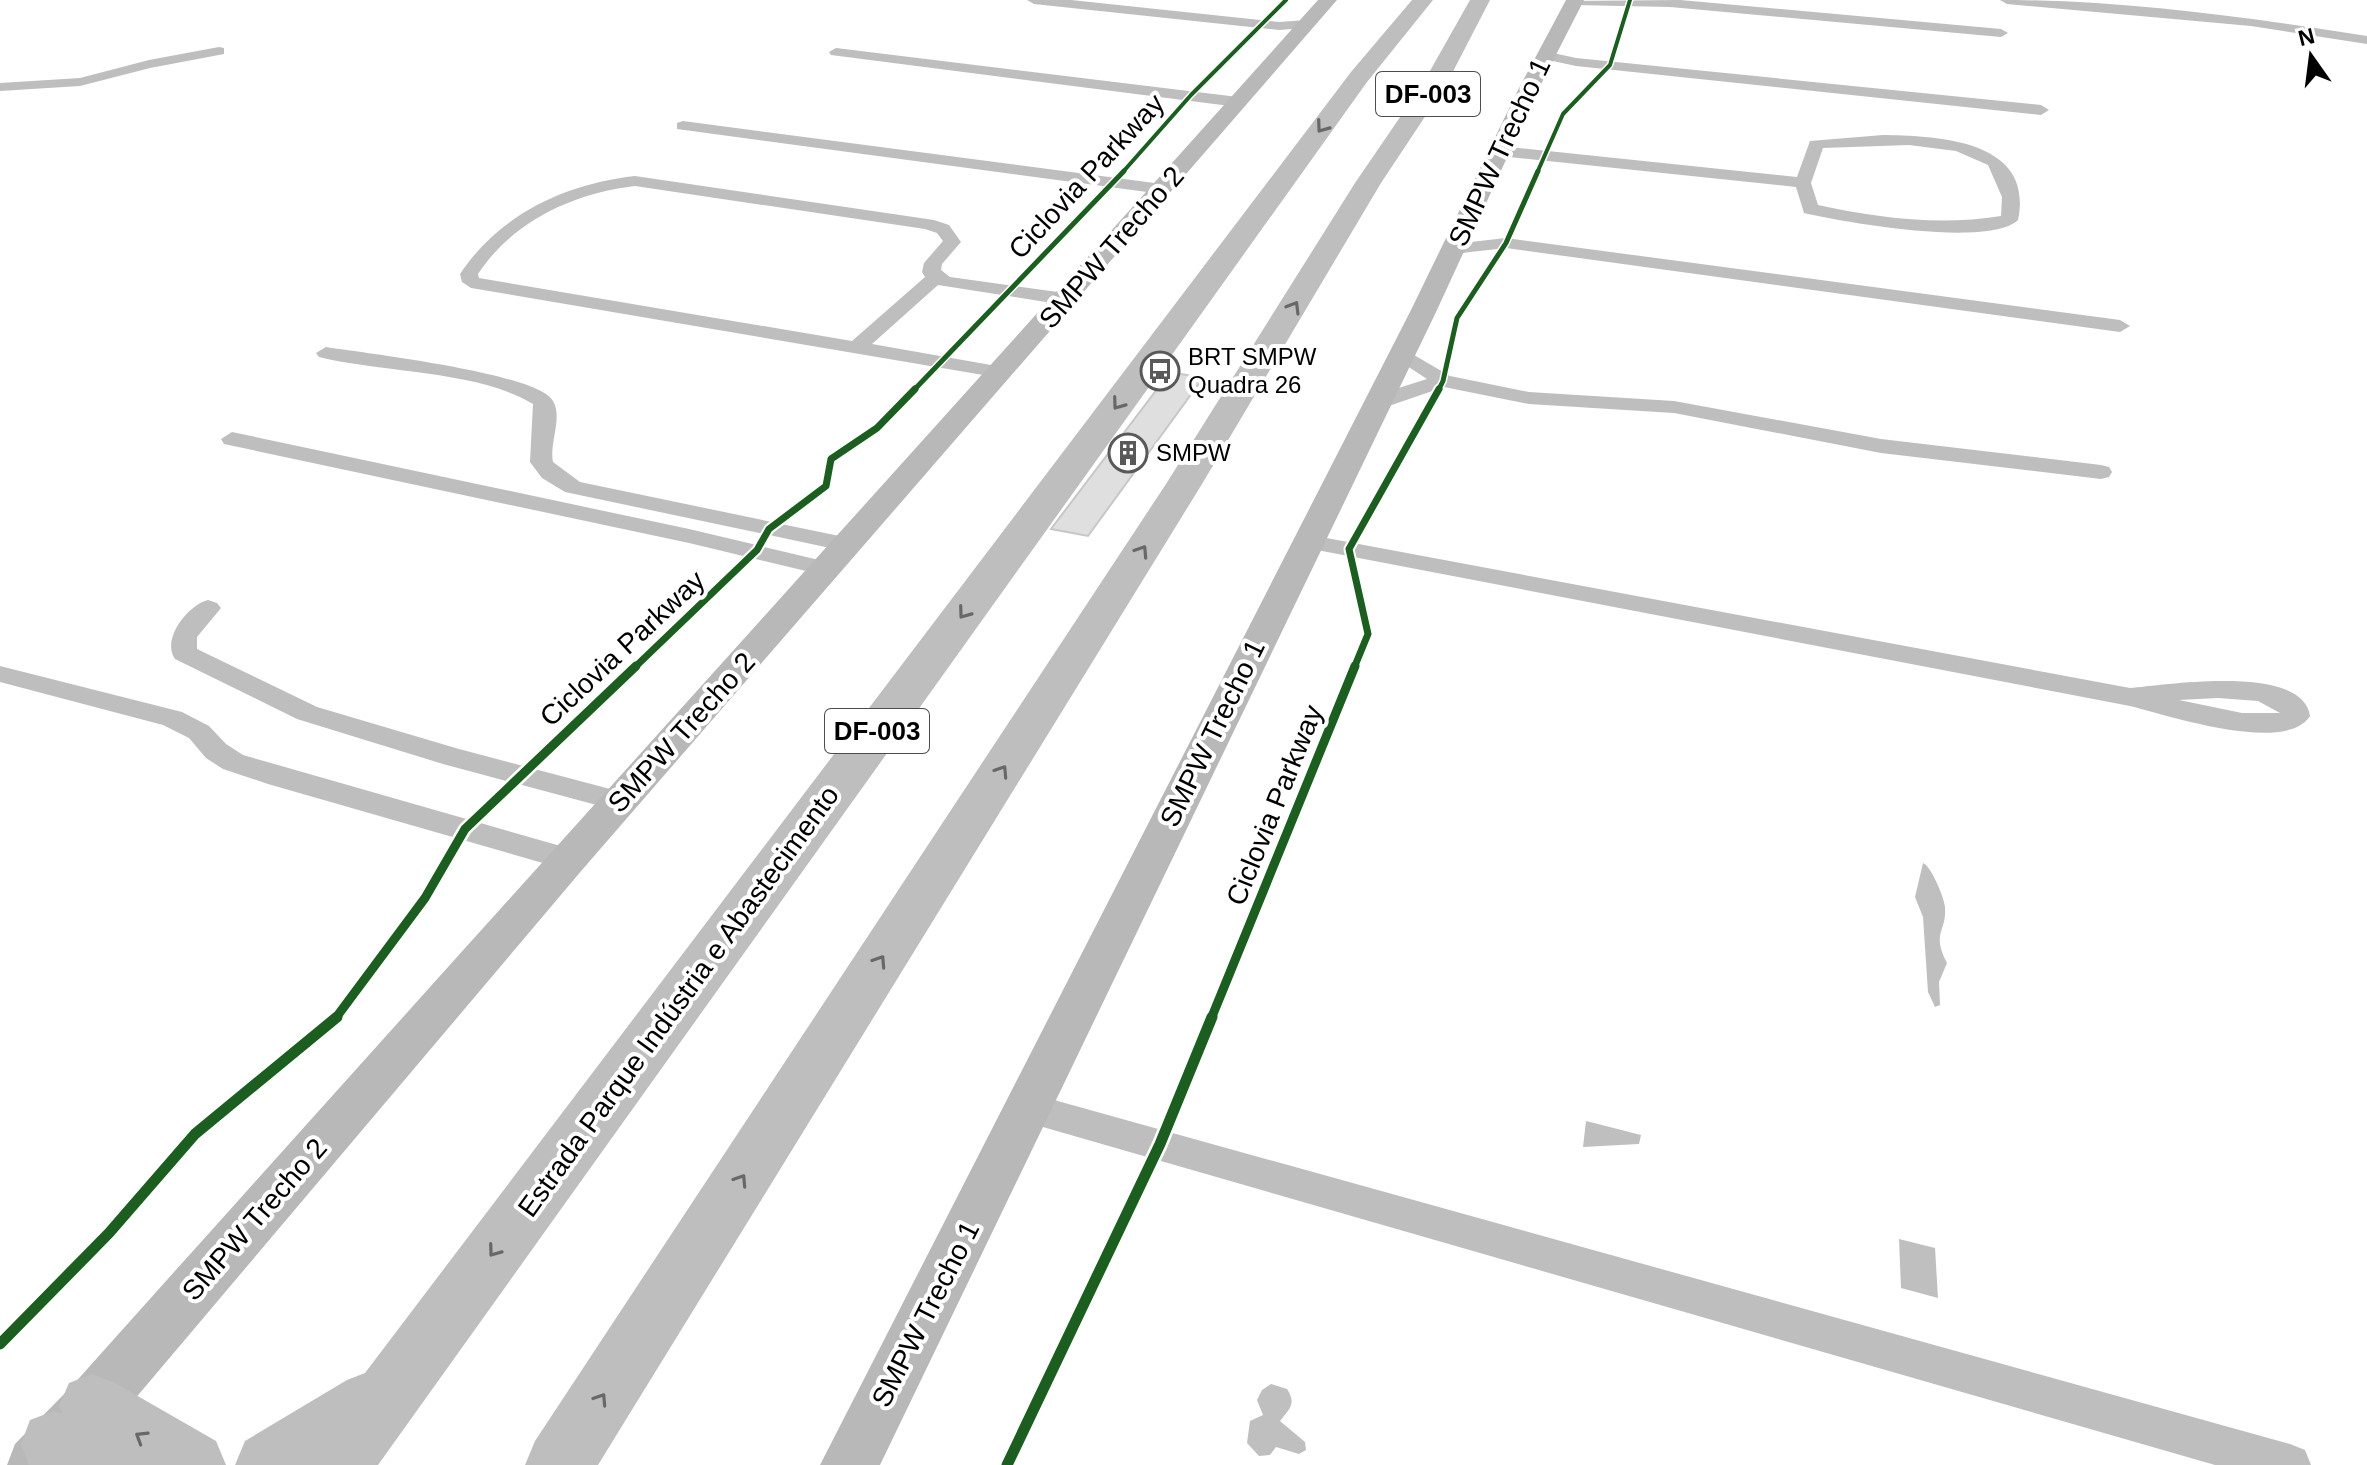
<svg xmlns="http://www.w3.org/2000/svg" width="2367" height="1465" font-family="Helvetica,sans-serif">
<style>
.water{fill:#bfbfbf}
.building{fill:#dfdfdf;stroke:#c7c7c7;stroke-width:2}
.lines{fill:none;stroke-linecap:round;stroke-linejoin:round}
.street{fill:#bebebe;fill-rule:evenodd}
.secondary{fill:#b8b8b8;fill-rule:evenodd}
.highway{fill:#bebebe;fill-rule:evenodd}
.cycleway-far4-casing{stroke:#fff;stroke-width:7}
.cycleway-far3-casing{stroke:#fff;stroke-width:8}
.cycleway-far2-casing{stroke:#fff;stroke-width:11}
.cycleway-far1-casing{stroke:#fff;stroke-width:14}
.cycleway-casing{stroke:#fff;stroke-width:16}
.cycleway-far4{stroke:#1b5e20;stroke-width:4}
.cycleway-far3{stroke:#1b5e20;stroke-width:5}
.cycleway-far2{stroke:#1b5e20;stroke-width:7}
.cycleway-far1{stroke:#1b5e20;stroke-width:9}
.cycleway{stroke:#1b5e20;stroke-width:11}
.oneway{stroke:#686868}
.labels{text-anchor:middle;stroke-width:8;stroke-linejoin:round;paint-order:stroke}
.far-poi-label{font-size:24px;fill:#000;stroke:#fff;text-anchor:start}
.shield{fill:#fff;stroke:#4c4c4c;stroke-width:2}
.shield-label{font-size:26px;font-weight:bold;fill:#000}
.street-label{font-size:28px;fill:#000;stroke:#fff}
</style>
<rect width="100%" height="100%" fill="#fff"/>
<g class="water">
<path d="M1923,863C1931,866 1944,897 1945,907C1947,932 1931,932 1947,963L1939,982L1940,1005L1935,1007L1928,992L1923,917L1915,897Z"/>
<polygon points="1586,1121 1641,1135 1639,1144 1583,1147"/>
<polygon points="1899,1239 1935,1248 1938,1298 1901,1288"/>
<path d="M1271,1384L1287,1389C1297,1404 1289,1409 1280,1421L1305,1442L1306,1450L1299,1454L1276,1447L1270,1455L1259,1456L1247,1443L1250,1421L1263,1415L1257,1400L1262,1390Z"/>
</g>
<polygon class="building" points="1170,372 1203,378 1088,536 1051,529"/>
<g class="lines">
<g class="street">
<polygon points="1027,0 1071,0 1279,22 1307,20 1314,24 1307,28 1279,30 1034,4"/>
<polygon points="1680,0 2001,29 2008,33 2001,37 1670,7 1574,5 1567,1"/>
<path d="M2000,0C2123,0 2246,17 2367,36V44L2251,26L2007,4Z"/>
<polygon points="219,47 224,48 224,54 150,68 80,86 0,91 0,83 80,78 149,60"/>
<polygon points="836,48 1238,97 1246,102 1238,107 831,55 829,52"/>
<polygon points="1544,51 1576,58 2041,105 2049,110 2041,115 1576,66 1539,58 1537,55"/>
<polygon points="683,121 1162,184 1170,189 1162,194 677,129 677,123"/>
<path d="M1883,135C1936,136 2035,139 2018,220C1989,248 1842,222 1804,213L1796,187L1499,156L1491,151L1499,146L1797,177L1810,141ZM1909,145L1956,151L1988,165L2002,197L2001,216C1939,226 1878,218 1818,205L1811,183L1823,148Z"/>
<path d="M635,176L934,220L949,225L961,242L942,264L941,270L950,277L1065,293L1075,299L1065,305L938,285L872,344L1008,368L1011,372L1001,378L471,288L462,282L460,274C500,214 565,184 635,176ZM635,186L925,229L937,233L943,241L924,263L922,272L925,277L852,341L479,278L478,274C513,221 574,193 635,186Z"/>
<polygon points="1506,238 2120,320 2130,326 2120,332 1506,248 1453,254 1444,249 1453,244"/>
<path d="M326,347C363,353 538,373 553,401C563,418 549,443 553,462L580,482L849,538L858,540L861,545L858,550L849,552L565,492L542,478L530,462L533,404C477,370 383,373 319,357L316,353Z"/>
<polygon points="1402,348 1450,376 1529,392 1674,401 1881,439 2101,465 2109,467 2112,472 2109,477 2101,479 1881,453 1674,413 1529,404 1444,387 1383,408 1367,408 1364,403 1367,398 1427,379 1395,358 1392,354"/>
<polygon points="232,432 689,529 836,564 839,569 836,574 827,576 689,543 224,444 221,439"/>
<path d="M1305,534L2130,688C2165,685 2303,663 2310,716C2285,755 2167,715 2130,706L1296,546L1293,541L1296,536ZM2218,698L2258,701L2280,713H2242L2179,700Z"/>
<path d="M208,600L217,603L221,608L197,637V649L317,707L459,749L629,794L634,801L629,808L619,811L443,764L297,719L175,659C161,639 188,605 208,600Z"/>
<polygon points="0,666 182,712 209,726 226,744 243,755 578,851 582,859 578,867 567,870 268,784 223,769 206,758 189,738 163,725 0,682"/>
<polygon points="1029,1093 2290,1444 2305,1450 2311,1465 2215,1465 1029,1123 1016,1119 1011,1108 1016,1097"/>
</g>
<g class="secondary">
<path d="M1318,0H1337L582,870L112,1426L76,1465H7L15,1444L72,1386C486,923 904,463 1318,0Z"/>
<polygon points="1566,0 1584,0 1539,88 1437,310 880,1465 820,1465 1411,310 1519,88"/>
</g>
<g class="highway">
<polygon points="1412,0 1433,0 1367,82 378,1465 235,1465 245,1441 347,1380 365,1373 1351,72"/>
<polygon points="1470,0 1490,0 1446,85 1381,183 1202,484 598,1465 525,1465 535,1441 1166,484 1355,183 1422,85"/>
<polygon points="92,1374 115,1383 216,1441 226,1465 29,1465 21,1444 30,1420 54,1411 63,1414 59,1406 69,1383"/>
</g>
<defs>
<g id="cycleway-far4">
<polyline points="1122,173 1191,95 1286,0"/>
<polyline points="1537,173 1563,114 1610,65 1630,0"/>
</g>
<g id="cycleway-far3">
<polyline points="913,391 1124,171"/>
<polyline points="1438,391 1443,381 1457,318 1506,243 1538,171"/>
</g>
<g id="cycleway-far2">
<polyline points="634,668 757,550 769,529 826,486 831,459 877,428 915,389"/>
<polyline points="1354,668 1368,634 1349,549 1439,389"/>
</g>
<g id="cycleway-far1">
<polyline points="335,1019 425,898 465,829 636,666"/>
<polyline points="1211,1019 1355,666"/>
</g>
<g id="cycleway">
<polyline points="0,1344 109,1233 195,1134 337,1017"/>
<polyline points="1007,1465 1160,1144 1212,1017"/>
</g>
</defs>
<use href="#cycleway-far4" class="cycleway-far4-casing"/>
<use href="#cycleway-far3" class="cycleway-far3-casing"/>
<use href="#cycleway-far2" class="cycleway-far2-casing"/>
<use href="#cycleway-far1" class="cycleway-far1-casing"/>
<use href="#cycleway" class="cycleway-casing"/>
<use href="#cycleway-far4" class="cycleway-far4"/>
<use href="#cycleway-far3" class="cycleway-far3"/>
<use href="#cycleway-far2" class="cycleway-far2"/>
<use href="#cycleway-far1" class="cycleway-far1"/>
<use href="#cycleway" class="cycleway"/>
</g>
<defs><path id="oneway-chevron" d="M-2-3.5L2.5 0L-2 3.5" fill="none" stroke-width="1.6" stroke-linecap="round" stroke-linejoin="round" transform="scale(2)"/></defs>
<g class="oneway">
<use href="#oneway-chevron" transform="translate(1322 127) rotate(126)"/>
<use href="#oneway-chevron" transform="translate(1294 307) rotate(-59)"/>
<use href="#oneway-chevron" transform="translate(1118 404) rotate(126)"/>
<use href="#oneway-chevron" transform="translate(1142 551) rotate(-57)"/>
<use href="#oneway-chevron" transform="translate(964 613) rotate(126)"/>
<use href="#oneway-chevron" transform="translate(1002 771) rotate(-57)"/>
<use href="#oneway-chevron" transform="translate(880 961) rotate(-57)"/>
<use href="#oneway-chevron" transform="translate(741 1180) rotate(-57)"/>
<use href="#oneway-chevron" transform="translate(494 1251) rotate(126)"/>
<use href="#oneway-chevron" transform="translate(601 1399) rotate(-57)"/>
<use href="#oneway-chevron" transform="translate(141 1437) rotate(-148)"/>
</g>
<defs>
<symbol id="bus-ring" viewBox="-11 -11 22 22"><circle r="9.5" fill="#fff" stroke="#595959" stroke-width="1.5"/><path d="M-5-6H5V4H4V6H2V4H-2V6H-4V4H-5ZM-3.5-4V0h7V-4ZM-3.5 1.2v1.5H-2V1.2ZM2 1.2v1.5H3.5V1.2Z" fill="#595959"/></symbol>
<symbol id="building-ring" viewBox="-11 -11 22 22"><circle r="9.5" fill="#fff" stroke="#595959" stroke-width="1.5"/><path d="M-4-6H4V6H1V3H-1V6H-4ZM-2.5-4.3h1.7v1.8h-1.7ZM.8-4.3h1.7v1.8H.8ZM-2.5-1h1.7V.8h-1.7ZM.8-1h1.7V.8H.8Z" fill="#595959"/></symbol>
</defs>
<g fill-rule="evenodd">
<use href="#bus-ring" x="1138" y="349" width="44" height="44"/>
<use href="#building-ring" x="1106" y="431" width="44" height="44"/>
</g>
<g class="labels">
<g class="far-poi-label">
<text x="1188" y="365">BRT SMPW<tspan x="1188" dy="28">Quadra 26</tspan></text>
<text x="1156" y="461">SMPW</text>
</g>
<g class="shield">
<rect x="1376" y="72" width="104" height="44" rx="6"/>
<rect x="825" y="709" width="104" height="44" rx="6"/>
</g>
<g class="shield-label">
<text x="1428" y="103">DF-003</text>
<text x="877" y="740">DF-003</text>
</g>
<g class="street-label">
<text transform="translate(1499 152) rotate(-65)" y="10">SMPW Trecho 1</text>
<text transform="translate(1086 176) rotate(-47)" y="10">Ciclovia Parkway</text>
<text transform="translate(1111 247) rotate(-49)" y="10">SMPW Trecho 2</text>
<text transform="translate(622 648) rotate(-43)" y="10">Ciclovia Parkway</text>
<text transform="translate(681 732) rotate(-48)" y="10">SMPW Trecho 2</text>
<text transform="translate(1212 733) rotate(-64)" y="10">SMPW Trecho 1</text>
<text transform="translate(1274 805) rotate(-68)" y="10">Ciclovia Parkway</text>
<text transform="translate(678 1001) rotate(-54)" y="10">Estrada Parque Indústria e Abastecimento</text>
<text transform="translate(254 1219) rotate(-49)" y="10">SMPW Trecho 2</text>
<text transform="translate(925 1314) rotate(-63)" y="10">SMPW Trecho 1</text>
</g>
</g>
<g transform="translate(2311 56) rotate(346)" stroke="#ffffff" stroke-width="6" paint-order="stroke">
<path d="M0-6L14 30L0 20L-14 30Z" fill="#000000"/>
<text y="-12" font-size="22" font-weight="bold" text-anchor="middle" fill="#000000">N</text>
</g>
</svg>
